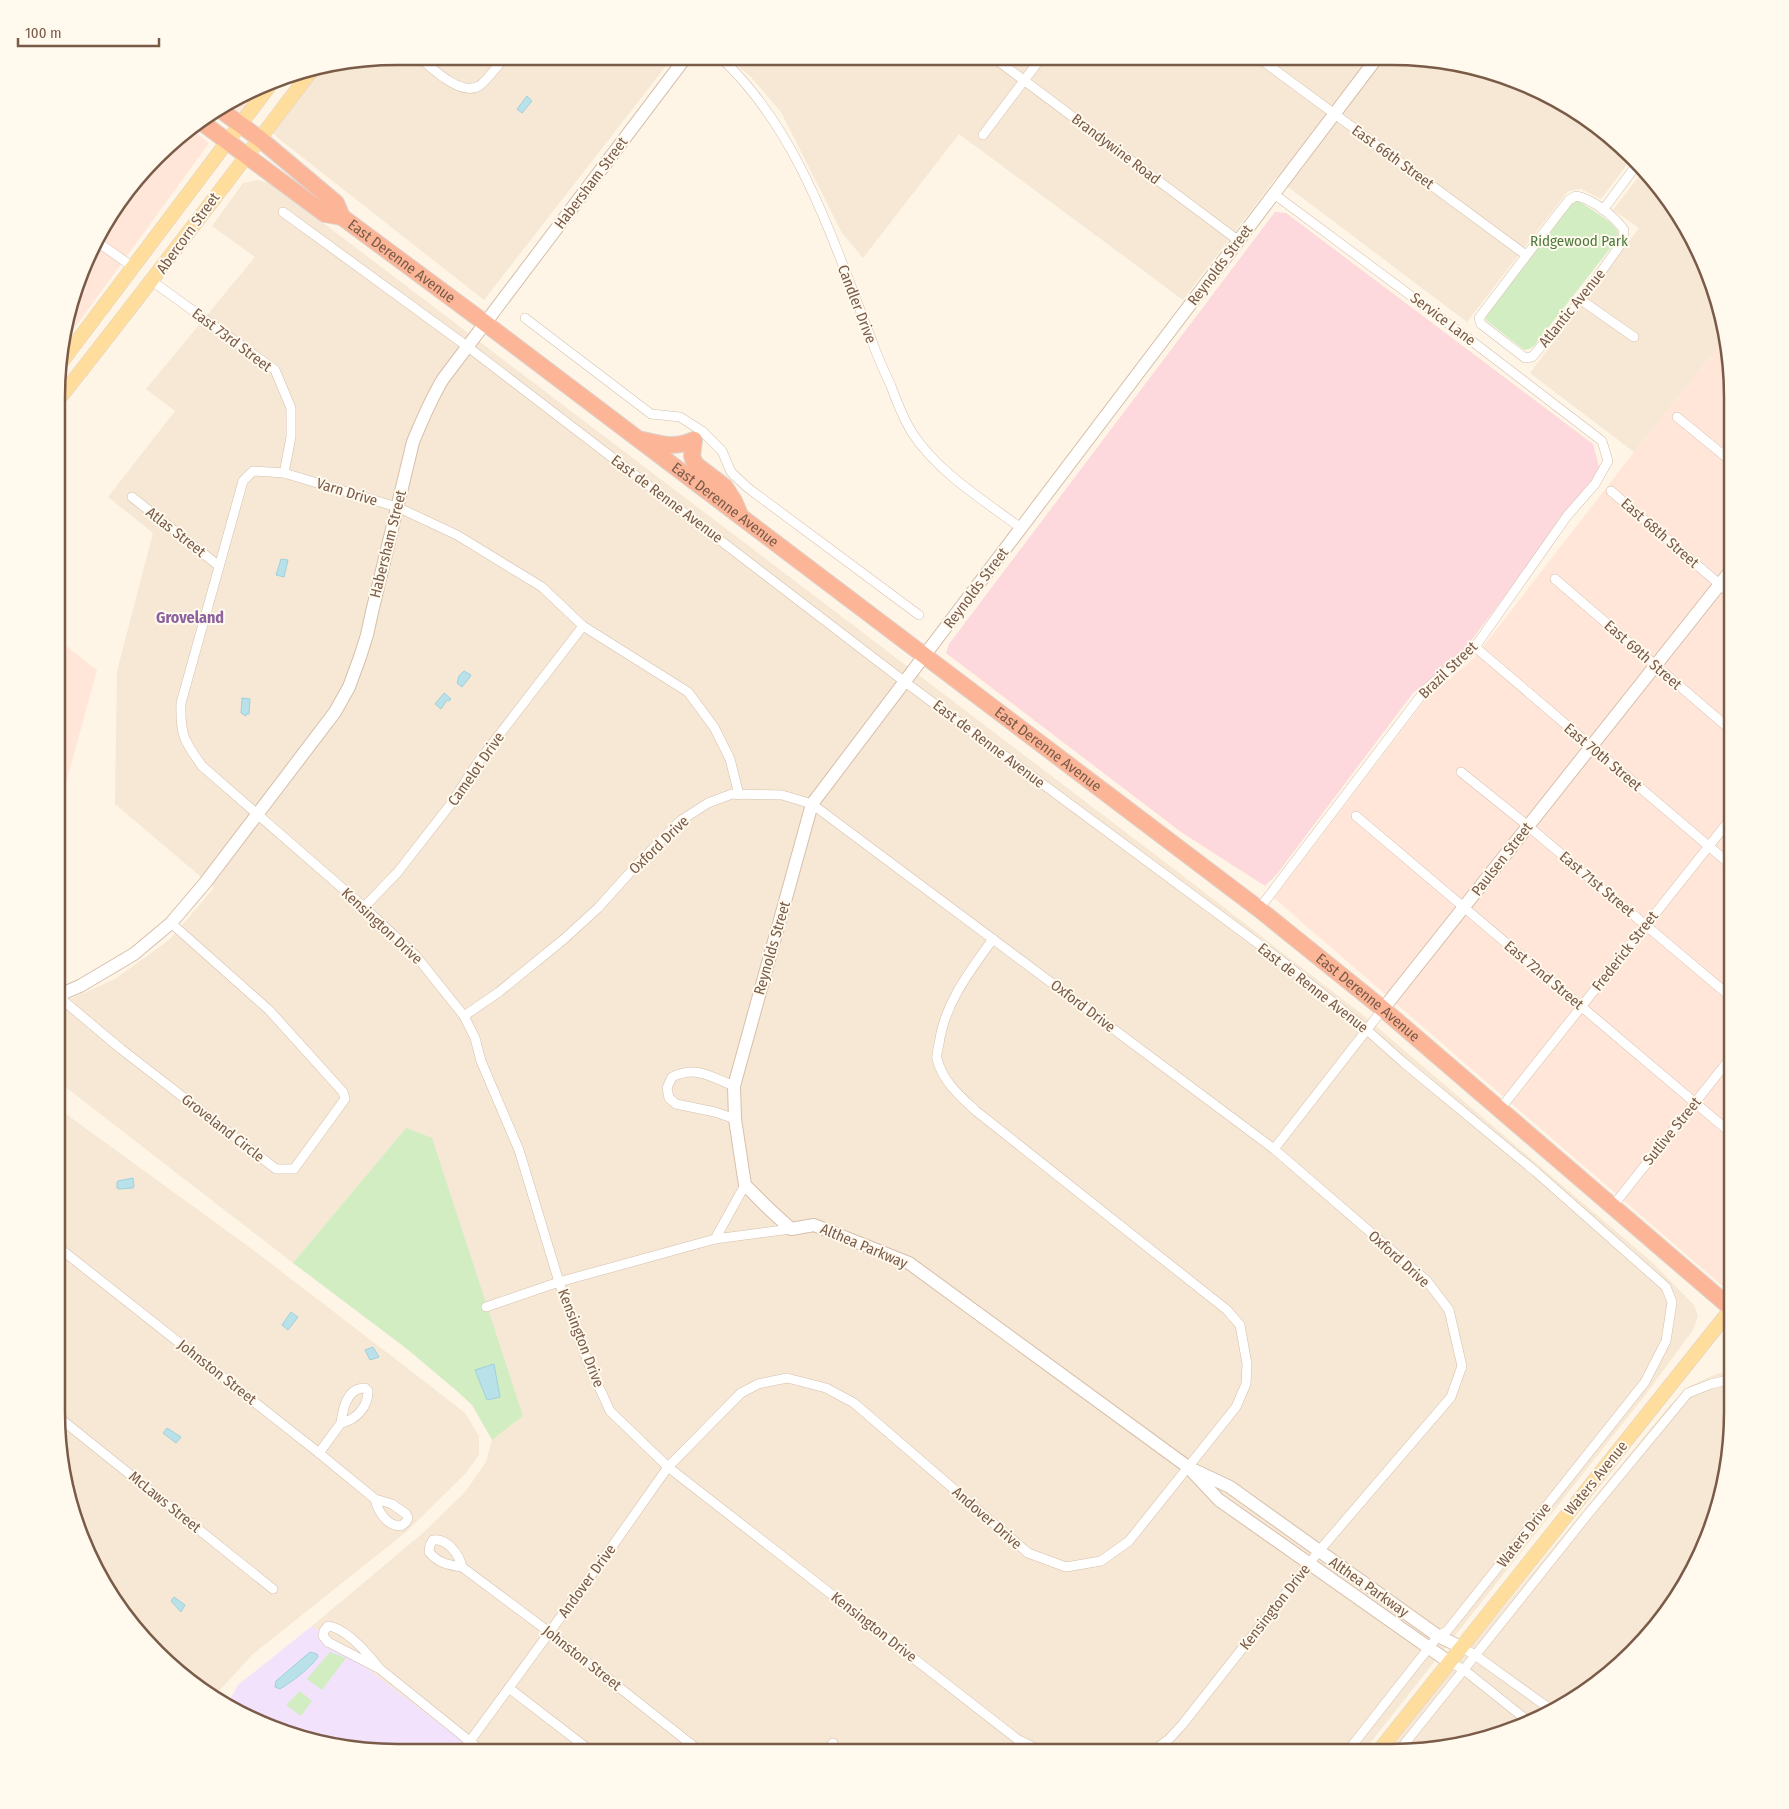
<svg xmlns="http://www.w3.org/2000/svg" width="1789" height="1809" font-family="'Fira Sans Condensed',sans-serif">
<style>
.residential{fill:#f6e8d4}
.commercial{fill:#ffe6d9}
.education{fill:#f3e2fb}
.medical{fill:#fdd8dc}
.green{fill:#d3edc3}
.water{fill:#b8e1ea;stroke:#9ed1dd}
.lines{fill:none;stroke-linecap:round;stroke-linejoin:round}
.street-casing{stroke:#d4bfad;stroke-width:10}
.secondary-casing{stroke:#d7bfaa;stroke-width:14}
.primary-casing{stroke:#dcd4cf;stroke-width:15}
.highway-casing{stroke:#dcd4cf;stroke-width:18}
.street{stroke:#fff;stroke-width:9}
.secondary{stroke:#fff;stroke-width:12}
.primary{stroke:#ffdd9c;stroke-width:14}
.highway{stroke:#fdb598;stroke-width:16}
.labels{text-anchor:middle;stroke-width:4;stroke-linejoin:round;paint-order:stroke}
.street-label{font-size:15px;fill:#7a5b48;stroke:#fff9ee}
.park-label{font-size:15px;fill:#4c7a3c;stroke:#fff9ee}
.neighbourhood-label{font-size:16px;font-weight:bold;fill:#8c639e;stroke:#fff9ee}
.rim{fill:none;stroke:#7a5b48;stroke-width:2.5}
</style>
<rect width="100%" height="100%" fill="#fef5e6"/>
<g class="residential">
<polygon points="397,56 673,57 484,300 278,138 272,132 319,69"/>
<polygon points="726,57 1436,59 1501,74 1562,102 1617,141 1632,158 1601,199 1581,189 1568,191 1467,322 1276,178 1183,300 959,134 863,258 842,233 781,112 750,76"/>
<polygon points="1644,170 1663,190 1715,287 1725,338 1634,452 1530,373 1639,228 1613,210"/>
<polygon points="258,180 272,184 1182,875 1363,1015 1653,1263 1694,1305 1698,1316 1693,1330 1646,1394 1363,1752 454,1752 462,1741 312,1626 424,1532 465,1492 486,1462 492,1440 523,1416 406,1128 293,1263 59,1082 59,1004 115,979 169,940 214,888 115,804 117,671 153,533 108,497 175,411 146,389 255,257 212,226 243,183"/>
<polygon points="59,1109 256,1252 411,1371 465,1413 479,1436 479,1455 465,1474 406,1532 253,1654 219,1691 215,1699 172,1668 126,1619 74,1522 57,1434"/>
<polygon points="1732,1371 1732,1434 1721,1501 1697,1563 1648,1637 1599,1683 1502,1735 1414,1752 1388,1752 1448,1675 1670,1405 1690,1386 1716,1374"/>
</g>
<g class="commercial">
<polygon points="257,88 240,112 226,102"/>
<polygon points="190,128 209,143 63,344 63,331 102,227 172,141"/>
<polygon points="1725,338 1732,375 1732,1284 1727,1290 1274,898 1424,701 1475,657 1634,452"/>
<polygon points="61,642 97,670 60,805"/>
</g>
<polygon class="education" points="312,1626 462,1741 454,1752 375,1752 308,1741 226,1707 238,1685"/>
<polygon class="medical" points="1275,212 1286,213 1593,444 1599,467 1593,479 1455,662 1413,693 1277,874 1265,886 1181,832 946,653 949,644"/>
<g class="green">
<path d="M1574,201H1579C1587,207 1612,221 1617,230C1619,233 1618,237 1616,241L1534,346L1529,349L1524,350L1487,321L1485,318Z"/>
<polygon points="406,1128 432,1138 523,1416 492,1440 472,1405 458,1392 407,1349 293,1263"/>
<polygon points="330,1652 346,1658 322,1690 307,1679"/>
<polygon points="300,1691 312,1701 301,1716 286,1705"/>
</g>
<g class="water">
<polygon points="527,96 532,101 522,113 517,109"/>
<polygon points="281,559 288,560 284,577 276,575"/>
<polygon points="464,671 471,675 470,677 462,687 457,683 459,676"/>
<polygon points="444,693 451,699 449,701 447,700 441,709 435,704"/>
<polygon points="242,698 250,699 249,714 246,714 246,716 241,713"/>
<polygon points="133,1178 134,1186 133,1188 119,1189 117,1188 117,1182 118,1181"/>
<polygon points="291,1312 298,1317 288,1330 282,1325"/>
<polygon points="373,1347 379,1357 370,1360 365,1350"/>
<polygon points="494,1364 500,1397 487,1400 475,1370"/>
<polygon points="167,1428 181,1437 176,1443 163,1433"/>
<polygon points="174,1597 185,1605 181,1612 171,1601"/>
<path d="M310,1652L317,1654L318,1657C309,1669 293,1681 280,1689L275,1687L276,1681Z"/>
</g>
<g class="lines">
<defs>
<g id="street">
<path d="M418,56C431,67 460,97 479,86C483,84 501,62 505,57"/>
<path d="M720,57C800,131 833,242 872,341C877,356 884,371 891,386C897,402 903,419 913,434C939,473 983,500 1021,528"/>
<polyline points="994,58 1239,241"/>
<polyline points="1260,59 1526,255"/>
<polyline points="983,135 1041,58"/>
<path d="M1576,196C1593,199 1614,216 1624,230L1623,241L1581,300L1532,357L1525,358L1481,324L1479,318L1558,214L1569,200Z"/>
<polyline points="1603,210 1638,163"/>
<polyline points="283,212 468,347 905,682 1283,962 1367,1030 1404,1063 1536,1172 1666,1287 1672,1302 1666,1341 1645,1382 1447,1631 1438,1636 1347,1752"/>
<polyline points="96,241 133,267"/>
<polyline points="152,281 275,370 291,408 291,437 284,473"/>
<polyline points="1581,300 1634,337"/>
<polyline points="525,318 651,414 680,417 702,431 722,451 731,472 748,488 919,615"/>
<polyline points="1677,417 1732,462"/>
<polyline points="1611,491 1732,595"/>
<polyline points="132,497 219,566"/>
<polyline points="1555,579 1732,731"/>
<polyline points="1475,647 1732,866"/>
<polyline points="1461,772 1528,826 1732,998"/>
<path d="M739,795L730,759L714,727L688,692L583,626L542,587L457,535L397,507L284,473L253,471L243,481L181,703C180,735 184,741 202,766L364,907L416,956L464,1016L475,1038L481,1061L519,1150L559,1282L589,1365L610,1411L668,1467L1017,1739L1043,1752"/>
<polyline points="1356,816 1732,1134"/>
<polyline points="364,907 397,873 450,805 479,761 583,626"/>
<polyline points="1259,909 1426,689 1475,647 1567,516 1595,484 1608,461 1602,441 1473,342 1274,194"/>
<polyline points="59,997 121,1049 276,1169 294,1169 345,1099 343,1092 269,1010 171,923"/>
<polyline points="464,1016 499,992 564,939 598,908 634,868 680,821 708,803 732,794 782,795 812,804 1274,1149 1427,1281 1449,1310 1462,1366 1451,1397 1319,1551 1182,1725 1169,1739 1152,1752"/>
<path d="M734,1086C711,1077 696,1065 672,1077L667,1088L669,1098L676,1104L715,1112L735,1119"/>
<polyline points="1500,1109 1732,817"/>
<polyline points="1274,1149 1383,1009"/>
<polyline points="1612,1207 1732,1056"/>
<polyline points="715,1239 745,1185"/>
<path d="M58,1247L319,1453L375,1499L392,1504L406,1514L408,1518L406,1522L401,1526C387,1526 378,1512 375,1499"/>
<polyline points="486,1307 559,1282 715,1239 791,1229"/>
<polyline points="57,1416 273,1589"/>
<path d="M319,1453L341,1423C356,1420 368,1407 368,1391L365,1388C347,1388 343,1408 341,1423"/>
<path d="M462,1567C459,1554 447,1538 433,1540L430,1545L429,1552C438,1563 448,1565 462,1567L549,1632L701,1752"/>
<polyline points="1461,1647 1475,1655 1550,1709"/>
<polyline points="1449,1662 1463,1669 1528,1721"/>
<path d="M380,1669C369,1655 346,1628 328,1626L324,1631L323,1636L328,1642L380,1669L483,1752"/>
<polyline points="509,1688 592,1752"/>
<path d="M462,1752L611,1548L668,1467L741,1393L758,1384L787,1378L826,1388L854,1403L1028,1553L1066,1567L1101,1561L1129,1541L1236,1407L1246,1384L1247,1364L1240,1325L1227,1310L976,1111C960,1096 943,1082 937,1059C936,1055 938,1049 939,1044C944,1004 970,971 993,939"/>
<polyline points="826,1752 833,1743"/>
<polyline points="1398,1752 1588,1514 1688,1393 1711,1384 1732,1379"/>
</g>
<g id="secondary">
<polyline points="1376,59 812,804 734,1086 735,1119 745,1185 768,1208 791,1229 814,1225 909,1263 1188,1467 1219,1500 1449,1662"/>
<path d="M59,995L80,986L134,954L171,923L205,883L335,712L349,687L360,657L367,635L372,612L413,442C422,420 431,399 443,379L686,57"/>
<polyline points="1383,1009 1732,569"/>
<polyline points="1194,1470 1230,1487 1438,1636 1461,1647"/>
</g>
<g id="primary">
<polyline points="63,360 273,81"/>
<path d="M62,395C147,288 229,179 312,70"/>
<polyline points="1378,1752 1731,1309"/>
</g>
<g id="highway">
<path id="s1" d="M218,108L260,139L336,203L342,217L485,323L1259,909L1383,1009L1732,1309"/>
<polyline points="200,121 325,214 342,217"/>
<path d="M643,440C664,445 675,448 694,440"/>
<polyline points="694,440 692,456 695,464 725,487 734,501 740,515"/>
</g>
</defs>
<use href="#street" class="street-casing"/>
<use href="#secondary" class="secondary-casing"/>
<use href="#primary" class="primary-casing"/>
<use href="#highway" class="highway-casing"/>
<use href="#street" class="street"/>
<use href="#secondary" class="secondary"/>
<use href="#primary" class="primary"/>
<use href="#highway" class="highway"/>
</g>
<g class="labels">
<g class="street-label">
<text transform="translate(1116 149) rotate(37)" y="5">Brandywine Road</text>
<text transform="translate(1393 157) rotate(36)" y="5">East 66th Street</text>
<text transform="translate(591 183) rotate(-53)" y="5">Habersham Street</text>
<text transform="translate(188 233) rotate(-54)" y="5">Abercorn Street</text>
<text dy="5" stroke="none"><textPath href="#s1" startOffset="241">East Derenne Avenue</textPath></text>
<text transform="translate(1220 265) rotate(-53)" y="5">Reynolds Street</text>
<text transform="translate(857 304) rotate(69)" y="5">Candler Drive</text>
<text transform="translate(1572 308) rotate(-51)" y="5">Atlantic Avenue</text>
<text transform="translate(1443 319) rotate(37)" y="5">Service Lane</text>
<text transform="translate(232 340) rotate(37)" y="5">East 73rd Street</text>
<text transform="translate(347 492) rotate(17)" y="5">Varn Drive</text>
<text transform="translate(667 499) rotate(37)" y="5">East de Renne Avenue</text>
<text dy="5" stroke="none"><textPath href="#s1" startOffset="646">East Derenne Avenue</textPath></text>
<text transform="translate(176 532) rotate(38)" y="5">Atlas Street</text>
<text transform="translate(1660 533) rotate(41)" y="5">East 68th Street</text>
<text transform="translate(388 544) rotate(-76)" y="5">Habersham Street</text>
<text transform="translate(976 588) rotate(-53)" y="5">Reynolds Street</text>
<text transform="translate(1643 655) rotate(41)" y="5">East 69th Street</text>
<text transform="translate(1448 670) rotate(-44)" y="5">Brazil Street</text>
<text transform="translate(989 744) rotate(37)" y="5">East de Renne Avenue</text>
<text dy="5" stroke="none"><textPath href="#s1" startOffset="1051">East Derenne Avenue</textPath></text>
<text transform="translate(1603 757) rotate(40)" y="5">East 70th Street</text>
<text transform="translate(476 769) rotate(-55)" y="5">Camelot Drive</text>
<text transform="translate(659 845) rotate(-44)" y="5">Oxford Drive</text>
<text transform="translate(1502 859) rotate(-52)" y="5">Paulsen Street</text>
<text transform="translate(1597 884) rotate(40)" y="5">East 71st Street</text>
<text transform="translate(382 926) rotate(43)" y="5">Kensington Drive</text>
<text transform="translate(772 948) rotate(-74)" y="5">Reynolds Street</text>
<text transform="translate(1625 951) rotate(-52)" y="5">Frederick Street</text>
<text transform="translate(1544 975) rotate(40)" y="5">East 72nd Street</text>
<text transform="translate(1313 988) rotate(38)" y="5">East de Renne Avenue</text>
<text dy="5" stroke="none"><textPath href="#s1" startOffset="1456">East Derenne Avenue</textPath></text>
<text transform="translate(1083 1006) rotate(37)" y="5">Oxford Drive</text>
<text transform="translate(223 1128) rotate(38)" y="5">Groveland Circle</text>
<text transform="translate(1672 1131) rotate(-51)" y="5">Sutlive Street</text>
<text transform="translate(864 1246) rotate(23)" y="5">Althea Parkway</text>
<text transform="translate(1399 1259) rotate(42)" y="5">Oxford Drive</text>
<text transform="translate(581 1338) rotate(69)" y="5">Kensington Drive</text>
<text transform="translate(217 1372) rotate(38)" y="5">Johnston Street</text>
<text transform="translate(1596 1478) rotate(-51)" y="5">Waters Avenue</text>
<text transform="translate(165 1502) rotate(39)" y="5">McLaws Street</text>
<text transform="translate(987 1518) rotate(41)" y="5">Andover Drive</text>
<text transform="translate(1524 1535) rotate(-52)" y="5">Waters Drive</text>
<text transform="translate(587 1581) rotate(-54)" y="5">Andover Drive</text>
<text transform="translate(1369 1587) rotate(35)" y="5">Althea Parkway</text>
<text transform="translate(1275 1607) rotate(-52)" y="5">Kensington Drive</text>
<text transform="translate(874 1627) rotate(38)" y="5">Kensington Drive</text>
<text transform="translate(582 1658) rotate(38)" y="5">Johnston Street</text>
</g>
<g class="park-label">
<text x="1579" y="246">Ridgewood Park</text>
</g>
<g class="neighbourhood-label">
<text x="190" y="623">Groveland</text>
</g>
</g>
<path d="M0 0H1789V1809H0ZM397 65H1392A332 332 0 0 1 1724 397V1412A332 332 0 0 1 1392 1744H397A332 332 0 0 1 65 1412V397A332 332 0 0 1 397 65Z" fill="#fff9ee" fill-rule="evenodd"/>
<path class="rim" d="M397 65H1392A332 332 0 0 1 1724 397V1412A332 332 0 0 1 1392 1744H397A332 332 0 0 1 65 1412V397A332 332 0 0 1 397 65Z"/>
<path d="M18 38v8h141v-8" fill="none" stroke="#7a5b48" stroke-width="2.5"/>
<text x="25" y="38" font-size="15" fill="#7a5b48" stroke="#fff9ee" stroke-width="4" paint-order="stroke">100 m</text>
</svg>
